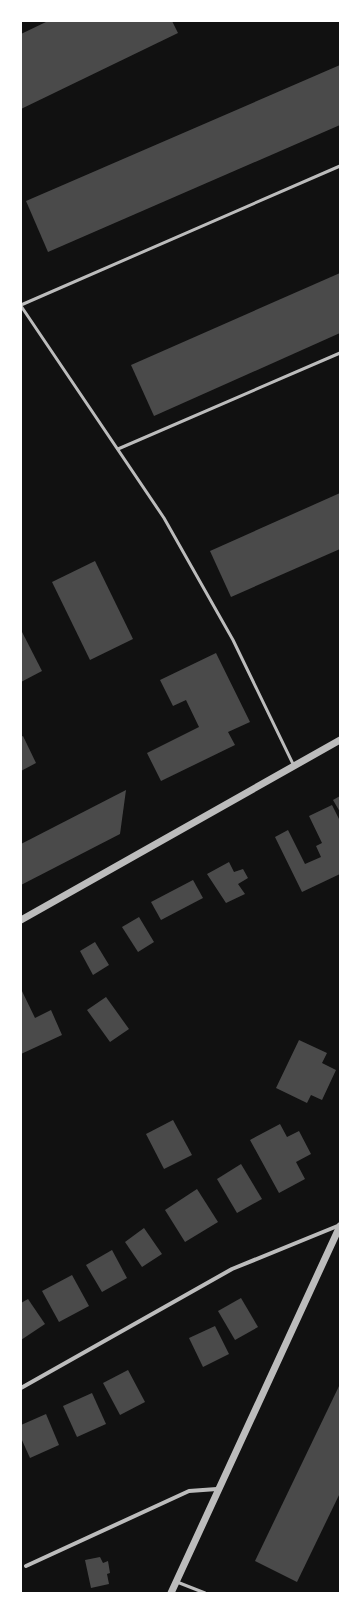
<svg xmlns="http://www.w3.org/2000/svg" width="361" height="1614" font-family="'Golos Text',sans-serif">
<style>
.building{fill:#4a4a4a}
.lines{fill:none;stroke-linecap:round;stroke-linejoin:round}
.service{stroke:#bcbcbc;stroke-width:3}
.minor{stroke:#bcbcbc;stroke-width:4}
.tertiary{stroke:#bcbcbc;stroke-width:7}
</style>
<rect width="100%" height="100%" fill="#111"/>
<g class="building">
<polygon points="48,21 172,21 178,33 21,109 21,34"/>
<polygon points="340,65 340,125 48,252 26,201"/>
<polygon points="340,273 340,333 154,416 131,365"/>
<polygon points="340,493 340,549 231,597 210,551"/>
<polygon points="95,561 133,639 90,660 52,582"/>
<polygon points="21,630 42,671 21,682"/>
<polygon points="216,653 250,722 228,732 235,745 161,781 147,753 199,727 186,700 173,706 160,680"/>
<polygon points="23,736 36,763 21,771 21,737"/>
<polygon points="126,790 120,834 21,885 21,844"/>
<polygon points="340,796 340,812 333,800"/>
<polygon points="332,805 340,821 340,874 302,892 275,837 288,830 305,864 321,857 316,846 322,843 309,816"/>
<polygon points="229,862 234,872 243,869 248,878 238,884 245,894 226,903 207,874"/>
<polygon points="193,880 203,898 161,920 151,902"/>
<polygon points="139,917 154,942 138,952 122,927"/>
<polygon points="95,942 109,965 93,975 80,951"/>
<polygon points="21,989 35,1018 51,1010 62,1035 21,1054"/>
<polygon points="106,997 129,1029 110,1042 87,1010"/>
<polygon points="299,1040 327,1053 322,1063 336,1070 322,1100 311,1095 307,1103 276,1088"/>
<polygon points="173,1120 192,1155 164,1169 146,1134"/>
<polygon points="280,1124 287,1137 299,1131 311,1154 296,1162 305,1179 279,1193 250,1140"/>
<polygon points="241,1164 262,1199 237,1213 217,1179"/>
<polygon points="197,1189 218,1222 185,1242 165,1210"/>
<polygon points="144,1228 162,1254 142,1267 125,1242"/>
<polygon points="112,1250 127,1278 102,1292 86,1265"/>
<polygon points="72,1275 89,1306 59,1322 42,1291"/>
<polygon points="241,1298 258,1327 235,1340 218,1311"/>
<polygon points="28,1299 45,1324 21,1340 21,1303"/>
<polygon points="215,1326 229,1354 203,1367 189,1338"/>
<polygon points="128,1370 145,1402 120,1415 103,1383"/>
<polygon points="340,1384 340,1493 297,1582 255,1561"/>
<polygon points="92,1393 106,1424 77,1437 63,1406"/>
<polygon points="46,1414 59,1445 30,1458 21,1438 21,1425"/>
<polygon points="100,1557 103,1563 108,1561 110,1573 107,1574 109,1584 91,1588 85,1560"/>
</g>
<g class="lines">
<g class="service">
<polyline points="21,305 340,166"/>
<polyline points="21,306 164,518 233,640 294,766"/>
<polyline points="118,449 340,353"/>
<polyline points="177,1582 205,1593"/>
</g>
<g class="minor">
<polyline points="21,1388 232,1269 340,1225"/>
<polyline points="26,1566 189,1491 217,1489"/>
</g>
<g class="tertiary">
<polyline points="21,920 340,740"/>
<polyline points="171,1593 340,1226"/>
</g>
</g>
<rect width="361" height="1614" fill="none" stroke="#ffffff" stroke-width="44"/>
</svg>
